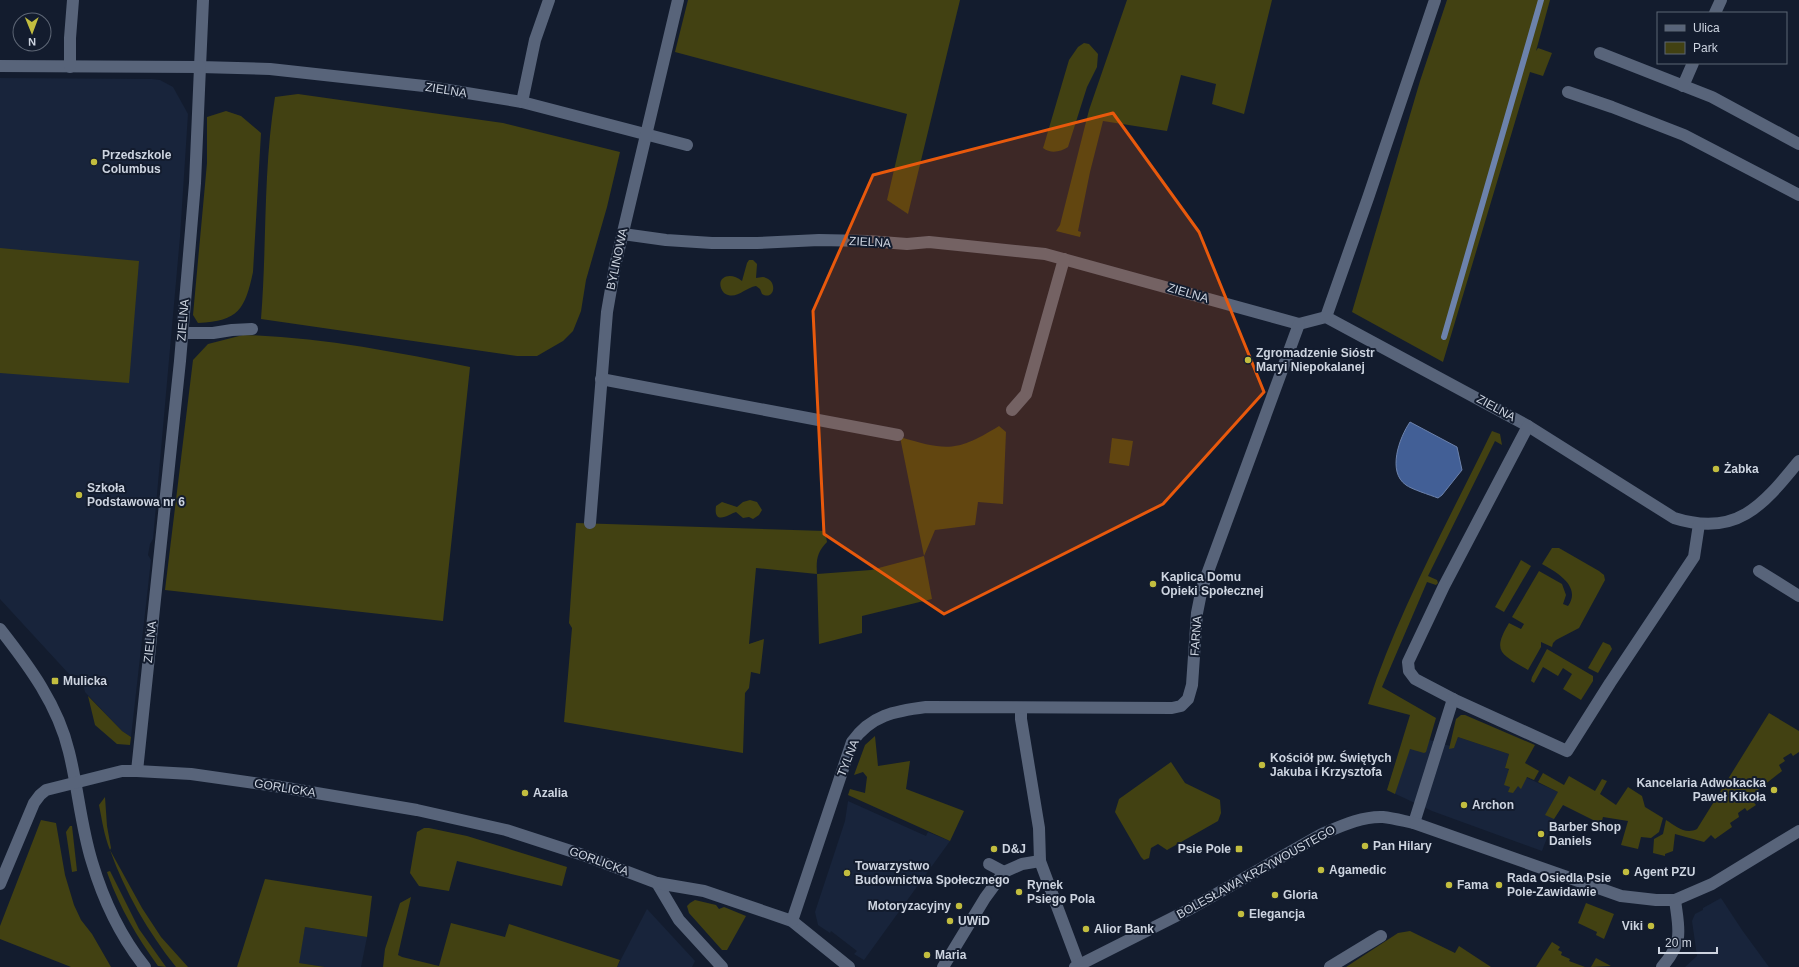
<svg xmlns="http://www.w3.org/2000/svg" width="1799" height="967" font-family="Arial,sans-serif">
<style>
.built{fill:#18243b}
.green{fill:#424112}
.water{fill:#425f96;stroke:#6c82ac}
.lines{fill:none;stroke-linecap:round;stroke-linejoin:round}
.stream{stroke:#6c82ac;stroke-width:6}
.minor{stroke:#58647a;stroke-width:12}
.marked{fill:#e8590c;fill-opacity:0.2;stroke:#e8590c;stroke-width:3;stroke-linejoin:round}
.poi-dot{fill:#c2bd3f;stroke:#131c2e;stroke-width:1.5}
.labels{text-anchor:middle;stroke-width:4;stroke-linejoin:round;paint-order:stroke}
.street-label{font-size:12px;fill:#cdd4e0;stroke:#131c2e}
.poi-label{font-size:12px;font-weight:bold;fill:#cdd4e0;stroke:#131c2e;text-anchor:start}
</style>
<rect width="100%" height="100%" fill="#131c2e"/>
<g class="built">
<polygon points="0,78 152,79 160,80 173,87 188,114 180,237 153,539 150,544 148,555 151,560 131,737 122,731 85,692 81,676 69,674 0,599"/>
<polygon points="1405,733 1454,747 1458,737 1509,754 1505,768 1558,792 1563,805 1554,819 1542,851 1432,811 1387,790"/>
<polygon points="848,801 926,836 928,832 950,841 864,960 854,954 857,951 831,931 830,933 818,925 815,912 845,821"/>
<polygon points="1721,898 1742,930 1769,967 1685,967 1697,956 1692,921 1695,914 1703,910 1703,908"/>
<polygon points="647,909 695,961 692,967 617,967"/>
<polygon points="305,927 367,937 361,967 325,967 298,963"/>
</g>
<g class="green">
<polygon points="688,0 960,0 908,214 887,200 907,114 675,52"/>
<polygon points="1127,0 1272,0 1244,114 1212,104 1216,84 1181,75 1167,131 1103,121 1090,172 1078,231 1081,232 1080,237 1056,231 1060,225 1089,110"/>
<polygon points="1447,0 1550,0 1536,51 1538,48 1552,53 1543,76 1530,72 1443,362 1352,312 1420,81"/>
<path d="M1084,43L1089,44L1098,54L1097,67L1087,87L1068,147C1060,152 1051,154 1043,148L1044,145L1069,60L1078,47Z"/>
<path d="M298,94L503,123L620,152L607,207L586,280L581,311L573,331L563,341L537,356H517L261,319C267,245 263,170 275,97Z"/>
<path d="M226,111L241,116L261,133L253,272C245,309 239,321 198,323L193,315L207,163V117Z"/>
<polygon points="0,248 139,261 129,383 0,373"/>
<path d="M749,260H753L757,264L756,278C759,278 763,276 766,278C778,282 774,301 762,294L760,289L756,286C744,288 736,301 724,293C713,279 729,270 742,281L747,263Z"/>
<path d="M243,335C320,337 394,352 470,367L443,621L165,590L193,360L208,344Z"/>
<path d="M999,426L1006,432L1003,504L978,502L975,525L935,530L924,556L932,599L862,616V633L819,644L817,574L756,568L749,644L764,639L760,674L751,672L749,688L745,693L743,753L564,722L572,628L569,623L576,523L825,531L827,542C817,552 816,560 817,574L871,570L924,556L900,437C947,451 957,452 999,426Z"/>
<path d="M1492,431L1500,434L1502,445L1495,441L1428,576L1437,580L1438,583L1436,585L1427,582L1382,687L1436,718L1426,752L1424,753L1410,749L1395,794L1387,790L1410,715L1368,704C1399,609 1449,520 1492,431Z"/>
<polygon points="1112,438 1133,441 1129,466 1109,463"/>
<path d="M750,500L757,502L762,510L759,515L753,519L749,517L743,518L736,512C731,513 713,527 716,506L722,502L737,507L743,502Z"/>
<path d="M1552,548H1559L1599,571L1604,575L1605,580L1579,628L1556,640L1553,643L1552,647L1541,642V647L1528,670C1502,654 1491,653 1509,623L1521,629L1524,624L1512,617L1539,571L1562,584L1566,595L1563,604L1568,606C1582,586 1556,572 1542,564Z"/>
<polygon points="1521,560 1531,566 1504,612 1495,607"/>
<polygon points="1603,642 1610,645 1612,649 1598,673 1588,668"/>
<polygon points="1547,649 1593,676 1593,681 1581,700 1563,689 1572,674 1563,668 1558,676 1543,667 1534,683 1531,681 1532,677"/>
<polygon points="88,696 122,731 131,737 130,745 117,744 95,725"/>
<path d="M1769,713L1799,731V752L1793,756L1791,753L1783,758L1785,761L1779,765L1782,771L1749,797L1756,805L1747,811L1745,808L1738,813L1739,817L1730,823L1732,827L1715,839L1711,835L1704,842L1675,834L1673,851L1665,854V856L1653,853L1654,839L1663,834L1666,820C1676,826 1685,835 1697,829Z"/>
<polygon points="1461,715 1465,715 1535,745 1525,763 1539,771 1534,780 1527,777 1521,789 1518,786 1513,793 1508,792 1510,787 1504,785 1509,769 1505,768 1509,754 1458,737 1454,748 1449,749 1456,719"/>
<polygon points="875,736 878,766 910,761 906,789 964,811 950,841 848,795 850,789 865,793 867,777 863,772 854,775 865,745"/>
<polygon points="1171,762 1185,783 1220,800 1221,813 1218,821 1167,850 1158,844 1151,848 1149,858 1144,860 1141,857 1115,812 1119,799"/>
<polygon points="1543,773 1564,785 1569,776 1595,791 1602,779 1607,781 1600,794 1616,805 1628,787 1642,796 1645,807 1663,818 1659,832 1651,838 1641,837 1638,849 1621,845 1628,821 1603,817 1601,824 1563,805 1554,819 1545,815 1558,792 1538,782"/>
<path d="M105,797L107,826L111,848L110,850L142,908L161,937L188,967H176C148,932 125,892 110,850C104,835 102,820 99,805Z"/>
<polygon points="41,820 56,823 65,875 74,905 81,920 92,934 111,967 71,967 0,939 0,926"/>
<polygon points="70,826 72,826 77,871 72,872 66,832"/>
<polygon points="424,828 429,828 467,836 567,867 562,886 457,861 449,891 419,886 410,873 417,832"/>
<path d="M110,871L139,929L166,967L158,966C137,937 120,908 108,875L107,872Z"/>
<polygon points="265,879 372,896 367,937 305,927 299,963 325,967 237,967"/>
<polygon points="411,897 398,955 402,957 439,966 451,923 505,937 509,924 620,960 617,967 383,967 385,949 400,903"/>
<polygon points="695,900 716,905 719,909 724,907 746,916 727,950 722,950 689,913 687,906 690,903"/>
<polygon points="1586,903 1614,914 1604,939 1596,935 1597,932 1578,923"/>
<polygon points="1410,931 1455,953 1459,946 1491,967 1346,967 1398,933"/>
<polygon points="1552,942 1560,947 1558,950 1562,952 1561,955 1570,959 1569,961 1585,967 1536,967"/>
<polygon points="1596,958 1611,966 1591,967"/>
</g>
<path class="water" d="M1410,422L1457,447L1462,470L1442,495L1438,498C1430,495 1411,489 1406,485C1387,472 1399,438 1410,422Z"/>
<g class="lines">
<polyline class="stream" points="1444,337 1541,0"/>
<g class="minor">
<polyline points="203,0 200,67 270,69 424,86 522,102 687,145"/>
<polyline points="1715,13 1721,0"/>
<polyline points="1600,53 1712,97 1799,144"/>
<polyline points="0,66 200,67 195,183 180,361 137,771"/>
<polyline points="70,67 70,38 73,0"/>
<polyline points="1683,86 1693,63"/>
<polyline points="1568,92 1612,107 1684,135 1799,195"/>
<polyline points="522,102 535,40 549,0"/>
<path d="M623,234L666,240L712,243H757L819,240L868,241L907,244L929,242L1045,254L1299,324L1326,317L1528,426L1674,518C1737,538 1763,505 1799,461"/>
<polyline points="1326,317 1368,198 1435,0"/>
<polyline points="182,333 213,333 232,330 252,329"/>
<polyline points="601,379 898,435"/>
<polyline points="1012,410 1026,394 1064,259"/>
<polyline points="1528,426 1444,586 1408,662 1409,671 1415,679 1457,701 1567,751 1610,683 1694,557 1699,524"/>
<polyline points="590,523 607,312 615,266 678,0"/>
<polyline points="1759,571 1799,596"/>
<path d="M0,629C29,666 58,705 69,752C78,788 81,827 92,862C103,899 121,937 145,967"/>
<polyline points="1021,709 1021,719 1039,828 1040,861 1079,965"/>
<polyline points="1414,823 1453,699"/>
<polyline points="989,864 1004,872"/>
<polyline points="657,883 679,920 722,967"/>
<polyline points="0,884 34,803 40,795 46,790 122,771 137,771 191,774 275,786 417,810 506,830 583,855 657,883 704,891 792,921 849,967"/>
<path d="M792,921L852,742C871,715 895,711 926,707L1172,708L1181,706L1188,699L1192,685L1197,613L1202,588L1299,324"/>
<polyline points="943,967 985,898 1004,872 1022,864 1040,861"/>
<path d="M1075,967L1188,910L1322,834C1341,826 1362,816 1383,817C1393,818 1404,821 1414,823L1621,896L1656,900H1675L1712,884L1799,831"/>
<polyline points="1330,967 1381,936"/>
<path d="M1662,967C1684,941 1679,931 1675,900"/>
</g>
</g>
<path class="marked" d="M1113,113L1199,232L1264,392L1163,504L944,614L824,534L813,311L873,175Z"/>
<g class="poi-dot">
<circle cx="94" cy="162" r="4"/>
<circle cx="1248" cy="360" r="4"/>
<circle cx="1716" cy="469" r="4"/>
<circle cx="79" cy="495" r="4"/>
<circle cx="1153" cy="584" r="4"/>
<rect x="51" y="677" width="8" height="8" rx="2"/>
<circle cx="1262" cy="765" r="4"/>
<circle cx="1774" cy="790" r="4"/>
<circle cx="525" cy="793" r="4"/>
<circle cx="1464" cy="805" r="4"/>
<circle cx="1541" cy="834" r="4"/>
<circle cx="1365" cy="846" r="4"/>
<circle cx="994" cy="849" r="4"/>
<rect x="1235" y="845" width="8" height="8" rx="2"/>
<circle cx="1321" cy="870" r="4"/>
<circle cx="1626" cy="872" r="4"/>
<circle cx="847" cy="873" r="4"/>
<circle cx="1449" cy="885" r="4"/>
<circle cx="1499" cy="885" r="4"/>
<circle cx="1019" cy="892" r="4"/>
<circle cx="1275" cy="895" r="4"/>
<circle cx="959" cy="906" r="4"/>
<circle cx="1241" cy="914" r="4"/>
<circle cx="950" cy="921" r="4"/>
<circle cx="1651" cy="926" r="4"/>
<circle cx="1086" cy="929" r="4"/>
<circle cx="927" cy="955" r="4"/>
</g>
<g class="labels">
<g class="street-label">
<text transform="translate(446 90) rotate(9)" y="4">ZIELNA</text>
<text transform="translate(870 242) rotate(3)" y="4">ZIELNA</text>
<text transform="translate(617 259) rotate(-78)" y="4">BYLINOWA</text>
<text transform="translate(1188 293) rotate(16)" y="4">ZIELNA</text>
<text transform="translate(183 320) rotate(-85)" y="4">ZIELNA</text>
<text transform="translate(1496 408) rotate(29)" y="4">ZIELNA</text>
<text transform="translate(1196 636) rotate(-86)" y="4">FARNA</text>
<text transform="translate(150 642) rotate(-84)" y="4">ZIELNA</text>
<text transform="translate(848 758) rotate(-68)" y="4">TYLNA</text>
<text transform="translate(285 788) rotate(9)" y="4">GORLICKA</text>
<text transform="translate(599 861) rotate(20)" y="4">GORLICKA</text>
<text transform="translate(1256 872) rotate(-29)" y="4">BOLESŁAWA KRZYWOUSTEGO</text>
</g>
<g class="poi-label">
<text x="102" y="159">Przedszkole<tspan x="102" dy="14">Columbus</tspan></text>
<text x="1256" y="357">Zgromadzenie Sióstr<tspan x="1256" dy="14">Maryi Niepokalanej</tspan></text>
<text x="1724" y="473">Żabka</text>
<text x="87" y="492">Szkoła<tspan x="87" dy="14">Podstawowa nr 6</tspan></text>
<text x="1161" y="581">Kaplica Domu<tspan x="1161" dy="14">Opieki Społecznej</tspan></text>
<text x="63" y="685">Mulicka</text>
<text x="1270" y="762">Kościół pw. Świętych<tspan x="1270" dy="14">Jakuba i Krzysztofa</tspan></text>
<text x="1766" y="787" text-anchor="end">Kancelaria Adwokacka<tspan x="1766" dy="14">Paweł Kikoła</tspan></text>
<text x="533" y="797">Azalia</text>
<text x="1472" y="809">Archon</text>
<text x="1549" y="831">Barber Shop<tspan x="1549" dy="14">Daniels</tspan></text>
<text x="1373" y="850">Pan Hilary</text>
<text x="1002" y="853">D&amp;J</text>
<text x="1231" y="853" text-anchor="end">Psie Pole</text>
<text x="855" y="870">Towarzystwo<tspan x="855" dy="14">Budownictwa Społecznego</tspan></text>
<text x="1329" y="874">Agamedic</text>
<text x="1634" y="876">Agent PZU</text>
<text x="1507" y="882">Rada Osiedla Psie<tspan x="1507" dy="14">Pole-Zawidawie</tspan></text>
<text x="1027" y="889">Rynek<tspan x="1027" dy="14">Psiego Pola</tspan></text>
<text x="1457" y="889">Fama</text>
<text x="1283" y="899">Gloria</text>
<text x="951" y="910" text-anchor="end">Motoryzacyjny</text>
<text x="1249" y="918">Elegancja</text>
<text x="958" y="925">UWiD</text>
<text x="1643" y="930" text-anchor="end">Viki</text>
<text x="1094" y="933">Alior Bank</text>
<text x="935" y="959">Maria</text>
</g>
</g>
<rect x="1657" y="12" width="130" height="52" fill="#131c2e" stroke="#5d6675"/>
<rect x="1665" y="25" width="20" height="6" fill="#58647a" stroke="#5d6675"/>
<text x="1693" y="32" font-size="12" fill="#cdd4e0">Ulica</text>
<rect x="1665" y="42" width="20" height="12" fill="#424112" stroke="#5d6675"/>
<text x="1693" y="52" font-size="12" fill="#cdd4e0">Park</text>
<g transform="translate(32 32) rotate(179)"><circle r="19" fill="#131c2e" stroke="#5d6675"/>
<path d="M0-3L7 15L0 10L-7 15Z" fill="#c2bd3f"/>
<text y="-6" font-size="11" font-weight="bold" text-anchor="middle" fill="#cdd4e0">N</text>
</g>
<path d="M1659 947v6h58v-6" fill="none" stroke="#cdd4e0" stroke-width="2"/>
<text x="1665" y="947" font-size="12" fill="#cdd4e0" stroke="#131c2e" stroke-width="3" paint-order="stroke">20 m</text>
</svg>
